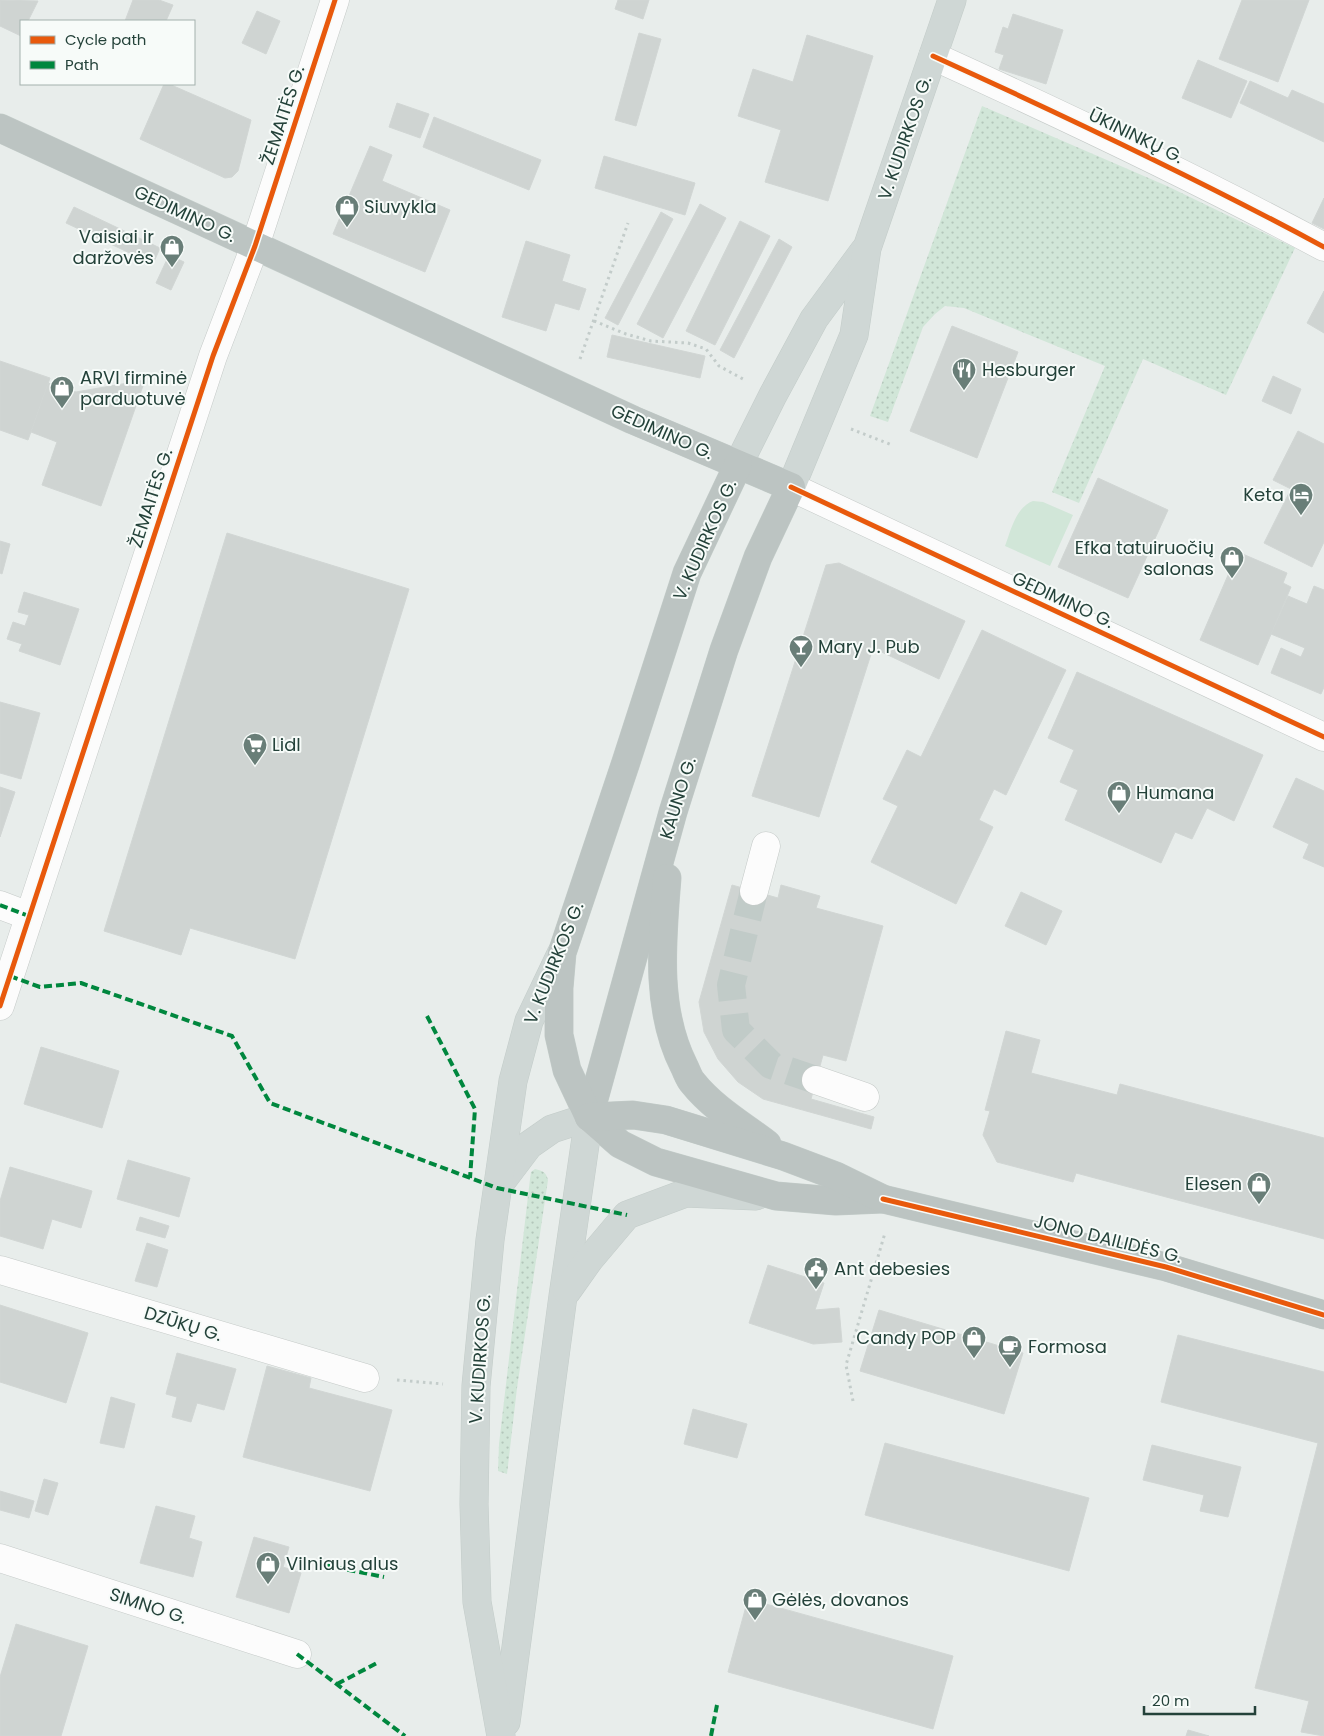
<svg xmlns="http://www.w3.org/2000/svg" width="1324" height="1736" font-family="Poppins,sans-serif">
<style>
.grass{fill:url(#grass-dots)}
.park{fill:#d1e6d8}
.building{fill:#cfd4d2;stroke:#d1d6d4}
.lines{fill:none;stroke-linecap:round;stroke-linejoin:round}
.minor-tunnel{stroke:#c1cbc8;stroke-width:28;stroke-dasharray:28 14;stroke-linecap:butt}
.minor-casing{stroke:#c5cac8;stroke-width:29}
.major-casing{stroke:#c3ccc9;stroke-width:29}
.highway-casing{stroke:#c3ccc9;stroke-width:29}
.path{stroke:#c3ccca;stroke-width:3;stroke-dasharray:2.5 4;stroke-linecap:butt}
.minor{stroke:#fcfcfc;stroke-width:28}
.major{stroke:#cfd7d5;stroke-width:28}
.highway{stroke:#bcc4c2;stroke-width:28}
.quiet{stroke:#00873e;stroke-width:4;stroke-dasharray:8 4;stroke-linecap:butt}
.cycleway-casing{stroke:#f7fbf9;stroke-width:8}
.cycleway{stroke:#e8590c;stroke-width:5}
.labels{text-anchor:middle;stroke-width:4;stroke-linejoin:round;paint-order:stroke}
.street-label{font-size:18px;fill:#24423a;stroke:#f7fbf9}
.poi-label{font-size:18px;fill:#24423a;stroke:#f7fbf9;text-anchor:start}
</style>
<defs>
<pattern id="grass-dots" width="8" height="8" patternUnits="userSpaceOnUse" patternTransform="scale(1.25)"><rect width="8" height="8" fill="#d1e6d8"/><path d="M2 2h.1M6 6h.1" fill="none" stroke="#b3c6ba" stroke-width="1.8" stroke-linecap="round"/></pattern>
</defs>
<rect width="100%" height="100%" fill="#e8edeb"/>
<g class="grass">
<polygon points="982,106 1167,186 1295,248 1226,395 1143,359 1079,503 1052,492 1105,366 964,308 945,306 935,314 923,327 888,422 870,416"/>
<path d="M535,1169C543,1171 546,1172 548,1180L517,1388L507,1474L498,1471L499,1444L530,1179L531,1172Z"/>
</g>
<path class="park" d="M1033,501L1043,502L1073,515L1050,566L1005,546C1011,530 1016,507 1033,501Z"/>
<g class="building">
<polygon points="0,0 38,1 28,21 21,21 21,36 0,26"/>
<polygon points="133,0 159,0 173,5 166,21 125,21"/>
<polygon points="618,0 649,0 643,19 615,9"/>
<polygon points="1242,0 1309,0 1278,82 1219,59"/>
<polygon points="257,11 280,21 266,54 242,43"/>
<polygon points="1013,14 1063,30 1046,84 999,69 1004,55 995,52 1003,27 1008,29"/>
<polygon points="639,33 661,39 636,126 615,120"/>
<polygon points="807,35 873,56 828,201 765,182 781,130 738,116 753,69 793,82"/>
<polygon points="1198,60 1247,81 1231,118 1182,98"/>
<polygon points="1250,81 1288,98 1292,90 1324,104 1324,142 1240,103"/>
<polygon points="164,84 169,84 251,120 238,171 232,177 225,178 140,139"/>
<polygon points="397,103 429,114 420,138 389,127"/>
<polygon points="434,117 541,160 529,190 423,147"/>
<polygon points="370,146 392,155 382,181 450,210 425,272 333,234"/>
<polygon points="604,156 695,183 685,215 595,188"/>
<polygon points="1324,198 1324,229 1312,223"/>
<polygon points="700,204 726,218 663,338 637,324"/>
<polygon points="74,207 160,248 153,264 66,223"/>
<polygon points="661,212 673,219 618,325 605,318"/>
<polygon points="740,221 770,236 715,345 686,331"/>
<polygon points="779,239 792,247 734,358 720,350"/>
<polygon points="526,241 570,255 562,281 586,289 579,310 555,303 546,331 502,317"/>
<polygon points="169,255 184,262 171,290 156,283"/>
<polygon points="1324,291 1324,333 1307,323"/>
<polygon points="952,326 1018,352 977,458 910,431"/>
<polygon points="612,335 705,356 700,378 607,357"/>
<polygon points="0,361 50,378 28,440 0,430"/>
<polygon points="1273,376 1301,389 1291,414 1262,401"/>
<polygon points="145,380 101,506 42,485 57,442 31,432 48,383 76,392"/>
<polygon points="1298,431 1324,444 1324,542 1312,567 1264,543 1291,489 1273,480"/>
<polygon points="1098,478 1168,510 1128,598 1058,567"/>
<polygon points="227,533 409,589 295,959 190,928 181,955 104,931"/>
<polygon points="0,541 10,544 2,574 0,573"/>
<polygon points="1238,552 1287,573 1283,583 1291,587 1258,665 1200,640"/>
<polygon points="839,563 965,621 939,679 873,648 819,817 752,796 826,565"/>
<polygon points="1314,586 1324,590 1324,687 1321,694 1271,673 1281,648 1301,657 1305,648 1271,634 1288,596 1307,604"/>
<polygon points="24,592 79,609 60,665 19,651 22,644 7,639 13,622 25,626 29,615 18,612"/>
<polygon points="982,630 1066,670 1006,795 994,789 979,820 993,827 956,904 871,862 898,806 883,799 907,750 921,757"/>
<polygon points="1077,672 1263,755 1234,821 1207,808 1192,839 1175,832 1161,863 1065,820 1078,790 1060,782 1074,750 1048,738"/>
<polygon points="0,702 40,713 21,779 0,773"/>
<polygon points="1296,778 1324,791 1324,867 1303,858 1309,844 1273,827"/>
<polygon points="0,787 15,792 0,837"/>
<polygon points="732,885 778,898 781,885 820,896 816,908 883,926 846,1061 823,1055 811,1099 874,1117 871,1129 763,1099 738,1082 718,1059 704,1032 699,1002"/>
<polygon points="1021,892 1062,911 1046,945 1005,926"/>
<polygon points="1006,1031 1040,1040 1031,1073 1117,1095 1120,1084 1324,1138 1324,1239 1076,1173 1073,1182 997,1162 983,1135 990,1111 985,1110"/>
<polygon points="41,1047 119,1071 102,1128 24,1104"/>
<polygon points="128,1160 190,1178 179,1217 117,1199"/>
<polygon points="10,1167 92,1191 81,1228 52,1219 43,1249 0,1236 0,1201"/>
<polygon points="140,1217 169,1226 165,1238 136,1230"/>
<polygon points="147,1243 168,1250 157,1287 135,1281"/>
<polygon points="768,1265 824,1283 815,1310 839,1308 842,1342 813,1344 749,1323"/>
<polygon points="0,1305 88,1333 66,1403 0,1382"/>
<polygon points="879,1310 1023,1353 1004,1414 860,1371"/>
<polygon points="1178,1335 1324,1372 1324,1736 1301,1732 1309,1701 1255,1688 1318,1443 1161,1402"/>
<polygon points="177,1353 236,1369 224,1410 197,1403 191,1422 172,1417 177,1397 166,1394"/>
<polygon points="267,1366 311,1378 309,1388 392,1410 370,1491 243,1457"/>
<polygon points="111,1397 135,1404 124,1448 100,1443"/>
<polygon points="693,1409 747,1424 737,1458 684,1444"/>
<polygon points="885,1443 1089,1498 1069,1571 865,1515"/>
<polygon points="1152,1445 1241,1467 1228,1517 1200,1511 1204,1495 1143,1480"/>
<polygon points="44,1479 58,1483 48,1515 35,1511"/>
<polygon points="0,1491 34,1501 29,1518 0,1510"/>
<polygon points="156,1506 195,1516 189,1538 202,1542 193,1577 140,1563"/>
<polygon points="254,1537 289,1547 283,1567 301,1573 289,1613 236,1597"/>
<polygon points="748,1599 953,1656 933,1729 728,1672"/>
<polygon points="16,1624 88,1646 61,1736 0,1736 0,1677"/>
<polygon points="1188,1730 1209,1736 1186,1736"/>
</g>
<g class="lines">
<polyline class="minor-tunnel" points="754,891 731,985 736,1030 771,1065 816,1080"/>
<defs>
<g id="minor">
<path d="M933,56C1065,116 1196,178 1324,247"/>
<polyline points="791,487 1324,737"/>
<polyline points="754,891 766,846"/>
<polyline points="0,905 29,916"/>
<polyline points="0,1006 213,356 255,246 335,0"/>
<polyline points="816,1080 865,1097"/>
<polyline points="0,1270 365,1378"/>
<polyline points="0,1558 297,1654"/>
</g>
<g id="major">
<polyline points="738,465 773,395 814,319 864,251"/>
<polyline points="791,487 854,335 867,248 952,0"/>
<polyline points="498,1186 529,1145 552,1129 589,1117 563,1296 506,1722"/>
<polyline points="567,1291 589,1260 627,1215 686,1193 756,1196"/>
<polyline points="501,1736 477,1602 474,1504 476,1386 490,1240 513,1081 529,1021 561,954"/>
</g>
<g id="highway">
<polyline points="0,128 633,420 791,487 758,557 724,650 673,812 589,1117"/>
<polyline points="738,465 687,573 626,762 562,953 559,988 559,1035 567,1070 589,1117 620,1144 656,1162 776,1196 836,1201 883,1199"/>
<path d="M667,878C662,941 655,1009 684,1066C687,1072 689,1079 693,1083C713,1108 742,1125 767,1144"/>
<polyline points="589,1117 633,1115 666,1120 783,1156 836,1176 883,1199 1166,1267 1324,1315"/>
</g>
</defs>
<use href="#minor" class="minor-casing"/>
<use href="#major" class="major-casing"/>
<use href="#highway" class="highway-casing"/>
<g class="path">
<polyline points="594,321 626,334 651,341 688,343 706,349 719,366 743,379"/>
<polyline points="580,359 628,223"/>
<polyline points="851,429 892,445"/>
<polyline points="397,1380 443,1384"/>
<polyline points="853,1401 846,1365 885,1233"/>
</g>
<use href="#minor" class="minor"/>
<use href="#major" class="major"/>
<use href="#highway" class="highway"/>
<g class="quiet">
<polyline points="0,905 29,916"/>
<polyline points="10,976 40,987 81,983 232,1036 270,1103 497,1188 627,1215"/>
<polyline points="427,1016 475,1109 470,1178"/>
<polyline points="324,1565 384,1577"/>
<polyline points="297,1654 405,1736"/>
<polyline points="337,1684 377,1663"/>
<polyline points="711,1736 717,1705"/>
</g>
<defs>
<g id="cycleway">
<path d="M933,56C1065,116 1196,178 1324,247"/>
<polyline points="791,487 1324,737"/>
<polyline points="0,1006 213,356 255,246 335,0"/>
<polyline points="883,1199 1166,1267 1324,1315"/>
</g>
</defs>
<use href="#cycleway" class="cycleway-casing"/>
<use href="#cycleway" class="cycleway"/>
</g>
<defs>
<symbol id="shop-pin" viewBox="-11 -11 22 30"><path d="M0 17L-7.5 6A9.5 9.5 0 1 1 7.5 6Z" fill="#697e78" stroke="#f7fbf9"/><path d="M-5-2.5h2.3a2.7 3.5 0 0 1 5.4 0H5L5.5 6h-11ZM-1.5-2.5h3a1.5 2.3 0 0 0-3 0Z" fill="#fff"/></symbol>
<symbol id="restaurant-pin" viewBox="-11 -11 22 30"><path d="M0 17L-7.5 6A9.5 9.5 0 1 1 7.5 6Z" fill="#697e78" stroke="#f7fbf9"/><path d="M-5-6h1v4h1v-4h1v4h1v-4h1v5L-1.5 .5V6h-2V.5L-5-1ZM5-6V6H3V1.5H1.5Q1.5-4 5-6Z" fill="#fff"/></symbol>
<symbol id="hotel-pin" viewBox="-11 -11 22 30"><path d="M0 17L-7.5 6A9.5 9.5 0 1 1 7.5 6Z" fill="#697e78" stroke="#f7fbf9"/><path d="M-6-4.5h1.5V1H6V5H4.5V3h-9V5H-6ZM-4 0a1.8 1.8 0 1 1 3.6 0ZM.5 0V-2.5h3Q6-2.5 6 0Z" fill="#fff"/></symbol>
<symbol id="bar-pin" viewBox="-11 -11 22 30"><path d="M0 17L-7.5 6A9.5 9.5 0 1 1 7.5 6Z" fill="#697e78" stroke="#f7fbf9"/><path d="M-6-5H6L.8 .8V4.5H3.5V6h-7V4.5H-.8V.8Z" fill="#fff"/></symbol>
<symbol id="supermarket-pin" viewBox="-11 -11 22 30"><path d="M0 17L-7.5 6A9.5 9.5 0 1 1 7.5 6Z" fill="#697e78" stroke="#f7fbf9"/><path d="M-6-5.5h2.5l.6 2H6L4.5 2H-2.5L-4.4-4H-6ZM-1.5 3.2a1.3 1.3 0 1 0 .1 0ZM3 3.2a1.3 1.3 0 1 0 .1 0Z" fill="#fff"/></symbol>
<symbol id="civic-pin" viewBox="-11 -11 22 30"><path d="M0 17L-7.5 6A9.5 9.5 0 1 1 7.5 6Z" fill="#697e78" stroke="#f7fbf9"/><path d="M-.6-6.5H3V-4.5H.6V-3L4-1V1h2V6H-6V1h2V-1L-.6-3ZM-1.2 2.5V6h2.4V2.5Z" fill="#fff"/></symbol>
<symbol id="cafe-pin" viewBox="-11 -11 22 30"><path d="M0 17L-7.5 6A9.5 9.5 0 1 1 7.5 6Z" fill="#697e78" stroke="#f7fbf9"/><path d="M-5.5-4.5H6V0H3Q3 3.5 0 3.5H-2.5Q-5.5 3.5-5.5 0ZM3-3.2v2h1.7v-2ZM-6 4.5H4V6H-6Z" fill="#fff"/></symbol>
</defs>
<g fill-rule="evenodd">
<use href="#shop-pin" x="333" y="193" width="28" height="38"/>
<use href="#shop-pin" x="158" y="233" width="28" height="38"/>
<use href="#restaurant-pin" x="950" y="356" width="28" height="38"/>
<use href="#shop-pin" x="48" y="374" width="28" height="38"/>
<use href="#hotel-pin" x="1287" y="481" width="28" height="38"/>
<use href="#shop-pin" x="1218" y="544" width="28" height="38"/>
<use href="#bar-pin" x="787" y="633" width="28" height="38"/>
<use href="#supermarket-pin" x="241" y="731" width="28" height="38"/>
<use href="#shop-pin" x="1105" y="779" width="28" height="38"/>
<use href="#shop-pin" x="1245" y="1170" width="28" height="38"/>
<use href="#civic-pin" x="802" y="1255" width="28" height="38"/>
<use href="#shop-pin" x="960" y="1324" width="28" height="38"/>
<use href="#cafe-pin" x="996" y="1333" width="28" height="38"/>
<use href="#shop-pin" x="254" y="1550" width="28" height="38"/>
<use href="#shop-pin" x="741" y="1586" width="28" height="38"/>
</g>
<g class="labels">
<g class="street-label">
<text transform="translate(283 115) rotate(-72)" y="6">ŽEMAITĖS G.</text>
<text transform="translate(1136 136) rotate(26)" y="6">ŪKININKŲ G.</text>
<text transform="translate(905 138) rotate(-71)" y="6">V. KUDIRKOS G.</text>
<text transform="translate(185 214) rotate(25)" y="6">GEDIMINO G.</text>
<text transform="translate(662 432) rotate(24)" y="6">GEDIMINO G.</text>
<text transform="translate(151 498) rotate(-72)" y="6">ŽEMAITĖS G.</text>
<text transform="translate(705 540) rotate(-66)" y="6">V. KUDIRKOS G.</text>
<text transform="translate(1063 600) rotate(25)" y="6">GEDIMINO G.</text>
<text transform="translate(678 798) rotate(-73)" y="6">KAUNO G.</text>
<text transform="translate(554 963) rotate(-68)" y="6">V. KUDIRKOS G.</text>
<text transform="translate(1108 1239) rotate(14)" y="6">JONO DAILIDĖS G.</text>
<text transform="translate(183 1324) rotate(17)" y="6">DZŪKŲ G.</text>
<text transform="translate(480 1359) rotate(-86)" y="6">V. KUDIRKOS G.</text>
<text transform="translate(148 1606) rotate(18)" y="6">SIMNO G.</text>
</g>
<g class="poi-label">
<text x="364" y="213">Siuvykla</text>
<text x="154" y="243" text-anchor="end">Vaisiai ir<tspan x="154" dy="21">daržovės</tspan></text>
<text x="982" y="376">Hesburger</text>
<text x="80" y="384">ARVI firminė<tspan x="80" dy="21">parduotuvė</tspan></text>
<text x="1284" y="501" text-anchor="end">Keta</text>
<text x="1214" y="554" text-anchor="end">Efka tatuiruočių<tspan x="1214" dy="21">salonas</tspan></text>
<text x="818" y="653">Mary J. Pub</text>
<text x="272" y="751">Lidl</text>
<text x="1136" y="799">Humana</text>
<text x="1242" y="1190" text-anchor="end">Elesen</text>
<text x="834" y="1275">Ant debesies</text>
<text x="956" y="1344" text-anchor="end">Candy POP</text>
<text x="1028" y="1353">Formosa</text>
<text x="286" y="1570">Vilniaus alus</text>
<text x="772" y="1606">Gėlės, dovanos</text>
</g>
</g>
<rect x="20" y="20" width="175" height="65" fill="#f7fbf9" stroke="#a3b1ad"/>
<rect x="30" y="36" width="25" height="8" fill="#e8590c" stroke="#a3b1ad"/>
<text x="65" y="45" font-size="15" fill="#24423a">Cycle path</text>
<rect x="30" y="61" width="25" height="8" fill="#00873e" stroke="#a3b1ad"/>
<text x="65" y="70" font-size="15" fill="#24423a">Path</text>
<path d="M1144 1706v8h111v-8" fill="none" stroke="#24423a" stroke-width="2.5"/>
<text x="1152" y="1706" font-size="15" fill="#24423a" stroke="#f7fbf9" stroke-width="4" paint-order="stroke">20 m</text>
</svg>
